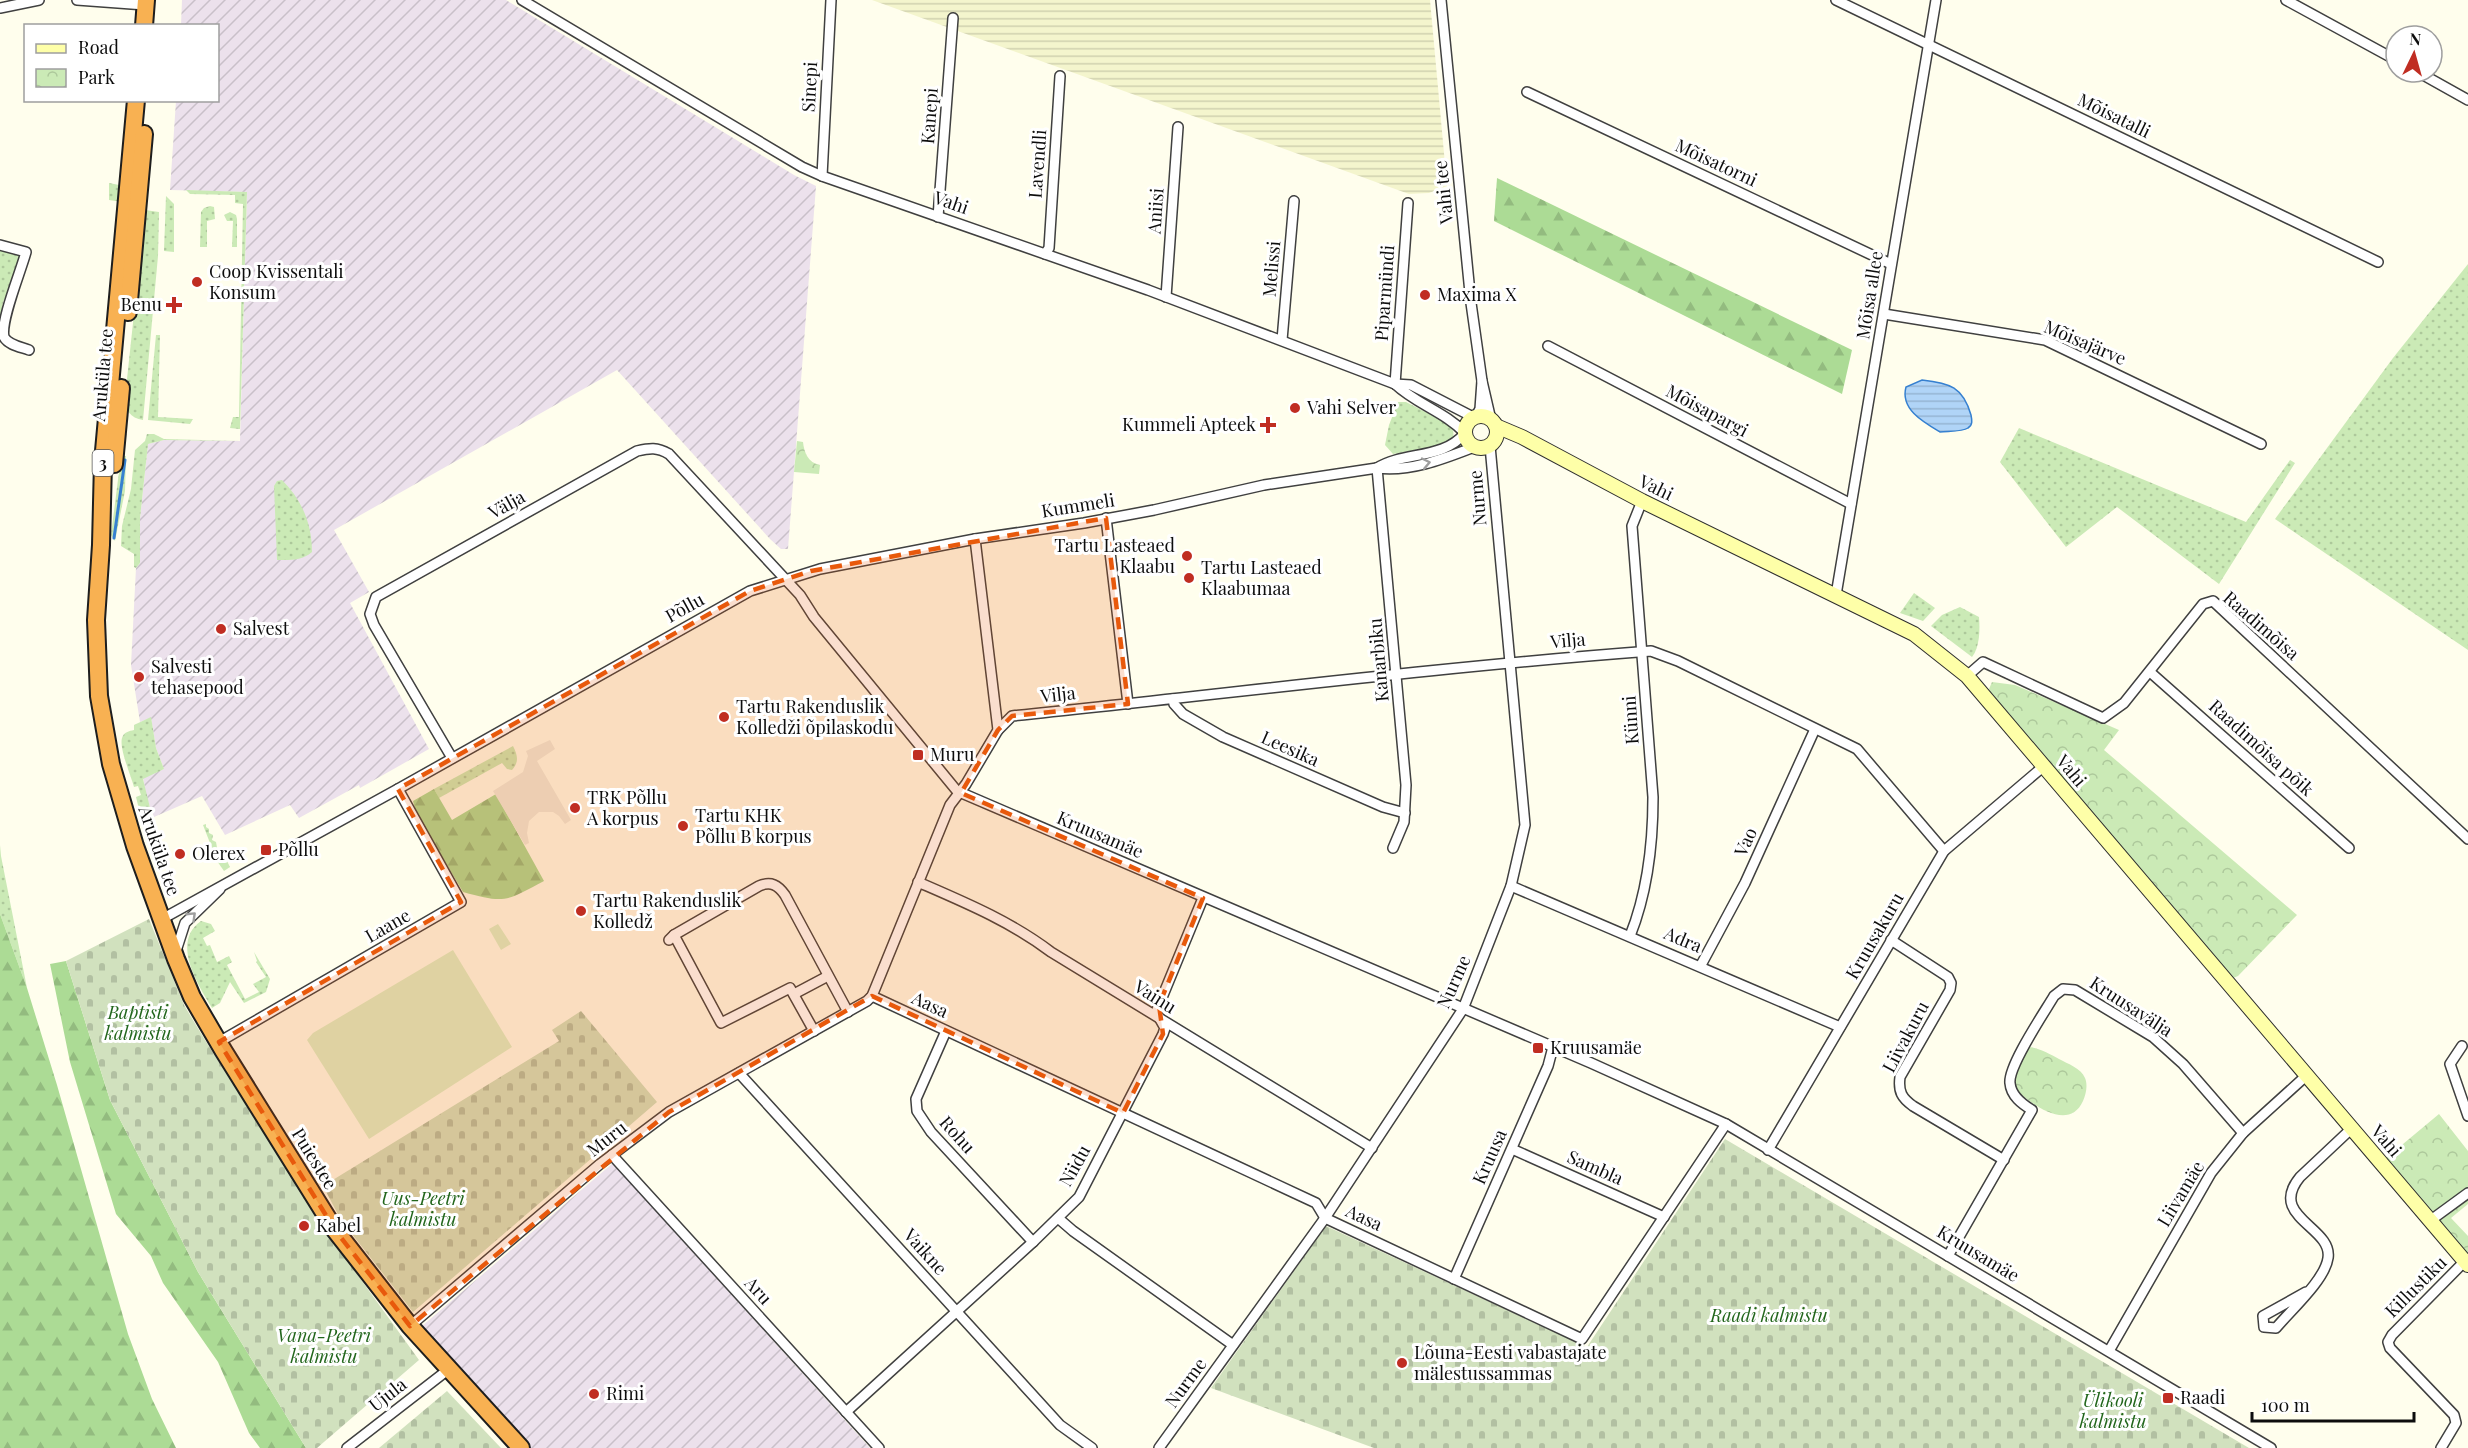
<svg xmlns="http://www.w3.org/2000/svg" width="2468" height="1448" font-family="'Playfair Display',serif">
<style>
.industrial{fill:url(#industrial-furrows)}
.farmland{fill:url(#farmland-rules)}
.grass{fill:url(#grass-dots)}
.forest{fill:url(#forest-firs)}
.cemetery{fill:url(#cemetery-stones)}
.park{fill:url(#park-crowns)}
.pitch{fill:#def1c8}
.plaza{fill:#efecdc}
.water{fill:url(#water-rules);stroke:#3680d0;stroke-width:1.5}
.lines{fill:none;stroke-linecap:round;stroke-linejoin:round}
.stream{stroke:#3680d0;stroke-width:3}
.street-casing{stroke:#404040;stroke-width:12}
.secondary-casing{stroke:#2f2f2f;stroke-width:16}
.highway-casing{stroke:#1e1e1e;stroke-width:20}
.street{stroke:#fff;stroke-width:9}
.secondary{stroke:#feffa8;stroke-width:14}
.highway{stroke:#f8b152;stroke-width:16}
.oneway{stroke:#9e9e9e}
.marked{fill:#e8590c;fill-opacity:0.2;stroke:#e8590c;stroke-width:4.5;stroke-dasharray:12 8;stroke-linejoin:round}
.poi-dot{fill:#c02d22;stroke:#fff;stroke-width:2}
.labels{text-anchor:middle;stroke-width:6;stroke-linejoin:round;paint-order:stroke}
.shield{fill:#fff;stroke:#565656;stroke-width:1.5}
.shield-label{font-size:16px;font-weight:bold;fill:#0d0d0d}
.street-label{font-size:18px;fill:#0d0d0d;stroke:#fff}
.poi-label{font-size:18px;fill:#0d0d0d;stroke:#fff;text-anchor:start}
.park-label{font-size:18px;font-style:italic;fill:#22661c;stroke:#fff}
</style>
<defs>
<pattern id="industrial-furrows" width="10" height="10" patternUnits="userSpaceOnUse" patternTransform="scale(1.5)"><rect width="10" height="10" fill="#ece1ec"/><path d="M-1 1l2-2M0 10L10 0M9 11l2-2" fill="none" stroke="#c9c0c9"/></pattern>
<pattern id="farmland-rules" width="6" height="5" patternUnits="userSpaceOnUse" patternTransform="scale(1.5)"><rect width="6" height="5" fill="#f4f5cd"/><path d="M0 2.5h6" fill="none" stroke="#d0d1af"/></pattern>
<pattern id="grass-dots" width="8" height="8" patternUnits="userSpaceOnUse" patternTransform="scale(1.5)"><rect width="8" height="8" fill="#cbeab6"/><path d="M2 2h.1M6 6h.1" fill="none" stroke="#adc89b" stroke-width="1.8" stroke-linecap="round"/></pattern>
<pattern id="forest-firs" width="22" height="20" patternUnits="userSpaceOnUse" patternTransform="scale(1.5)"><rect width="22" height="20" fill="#acdb95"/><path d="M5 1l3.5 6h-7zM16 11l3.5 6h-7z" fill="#93bb7f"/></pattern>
<pattern id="cemetery-stones" width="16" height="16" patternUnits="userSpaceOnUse" patternTransform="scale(1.5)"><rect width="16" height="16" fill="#d1e1be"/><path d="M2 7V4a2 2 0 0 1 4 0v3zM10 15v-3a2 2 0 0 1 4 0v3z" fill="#b2c0a2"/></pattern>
<pattern id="park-crowns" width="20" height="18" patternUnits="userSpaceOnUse" patternTransform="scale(1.5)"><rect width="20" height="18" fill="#cbeab6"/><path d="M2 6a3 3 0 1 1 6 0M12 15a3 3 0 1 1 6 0" fill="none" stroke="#adc89b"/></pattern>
<pattern id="water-rules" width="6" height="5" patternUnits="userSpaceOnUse" patternTransform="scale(1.5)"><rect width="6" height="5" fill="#b0d4f7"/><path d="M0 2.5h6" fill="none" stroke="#96b5d3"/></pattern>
</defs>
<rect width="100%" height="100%" fill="#fffeed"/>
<g class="industrial">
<polygon points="182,0 506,0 794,175 816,186 788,549 781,549 770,539 617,370 334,530 369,592 350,603 429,749 360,788 359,785 299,818 290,805 225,835 202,796 154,817 147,799 143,778 164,769 156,748 151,718 140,722 131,665 136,568 140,563 140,518 148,444 164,440 240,441 247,192 170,190 176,101 218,100 218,26 181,25"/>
<polygon points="613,1163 652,1207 870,1448 528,1448 422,1326"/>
</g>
<polygon class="farmland" points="872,0 1430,0 1447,186 1429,193 1409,194"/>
<g class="grass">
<polygon points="109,183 119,185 122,190 122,202 109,200"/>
<polygon points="186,190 247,192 240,429 230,428 233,417 239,417 243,204 235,203 235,195 190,194"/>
<polygon points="166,196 174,204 174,252 164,251"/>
<polygon points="210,206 214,207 215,219 207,221 207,247 200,247 201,212 204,208"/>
<path d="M145,210L159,212L158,256L143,420C130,418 125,410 125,398Z"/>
<polygon points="230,212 236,215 237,219 237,247 232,247 233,221 227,221 224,215"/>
<polygon points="0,250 20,255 17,275 3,302 0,325"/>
<polygon points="2468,264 2468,650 2275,519 2393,358"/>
<polygon points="156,335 160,335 158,417 193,419 190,424 148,420"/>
<path d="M1398,402H1406L1451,425C1455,433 1454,437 1449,444L1393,454L1385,445L1389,425Z"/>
<polygon points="2019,428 2246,522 2290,460 2295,463 2219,584 2117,507 2066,547 2000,462"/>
<polygon points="147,434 154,434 164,439 240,441 164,440 148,444 140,518 140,563 136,568 134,567 134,554 121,546 122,526 131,489 135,450 145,441"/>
<polygon points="121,456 126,456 125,491 115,541 111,535"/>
<path d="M282,480C302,500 312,524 312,552C302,561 290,560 277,560L274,486L277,481Z"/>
<polygon points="1914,593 1935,608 1923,621 1900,613"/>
<path d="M1960,607L1979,617C1980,629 1980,647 1972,657L1931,626L1942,615Z"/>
<path d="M151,717L156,748L164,769L143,779L154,824L149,829H144L136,797L141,795L138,786L134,787C131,776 119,748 122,738C124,732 129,731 134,730V725Z"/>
<path d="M513,746C518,756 519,762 512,770L507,769L502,763L439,798L434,789Z"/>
<polygon points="206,824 206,827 209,829 209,833 213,835 212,840 216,842 218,853 223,855 222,860 227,861 230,867 224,871 217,861 203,825"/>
<polygon points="0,845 1,856 27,988 0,914"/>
<path d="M201,921L211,924L215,931L203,938L207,946L210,945L217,962L229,956L232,962L227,965L245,999L259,992L253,984L266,977L256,962L257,961L254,952L270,979L266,992L244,1003L230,982L220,1003L212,1008C197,983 171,942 201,921Z"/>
</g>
<g class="forest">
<polygon points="1497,178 1852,350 1842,394 1494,221"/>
<path d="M434,789L452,820L496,794L544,881C506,901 506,904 463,892L416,813L413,801Z"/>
<polygon points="0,914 27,988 57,1085 128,1334 152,1399 176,1448 0,1448"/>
<polygon points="66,961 110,1100 198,1272 306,1448 260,1448 249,1433 218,1362 163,1283 151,1256 116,1214 70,1062 50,964"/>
</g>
<g class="cemetery">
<polygon points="149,919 184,1005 205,1040 323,1227 419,1360 317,1448 306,1448 198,1272 110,1100 66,961"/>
<polygon points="581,1011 657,1102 413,1312 341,1220 323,1186 559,1041 552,1030"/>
<polygon points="1725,1139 2249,1448 1374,1448 1211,1388 1326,1226 1587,1347"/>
<polygon points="447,1391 501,1448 379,1448"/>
</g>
<g class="park">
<path d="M797,441L803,442C804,452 808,463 820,465L819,474L794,472Z"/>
<polygon points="1992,682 2015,685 2119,730 2104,750 2297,915 2238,976 2231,979 1993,698 1989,689"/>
<path d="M2029,1047C2040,1048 2050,1054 2059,1059C2068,1064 2081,1068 2085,1078C2088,1085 2086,1094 2083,1101C2069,1132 2033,1105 2017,1091L2014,1077Z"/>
<polygon points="2439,1114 2468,1151 2468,1204 2451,1218 2468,1236 2468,1256 2385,1159"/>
</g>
<g class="pitch">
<polygon points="498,924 511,944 501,950 489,929"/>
<polygon points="453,950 512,1047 369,1139 307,1040 313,1033"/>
</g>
<polygon class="plaza" points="550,740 555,749 537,761 571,820 565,824 559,816 553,812 539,812 529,821 527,833 529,843 525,845 493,791 523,772 528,756 526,751"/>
<path class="water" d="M1922,380C1950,383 1963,387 1971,415C1972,420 1973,425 1968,428C1962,432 1948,431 1940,432C1923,422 1900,409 1906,387Z"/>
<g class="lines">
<polyline class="stream" points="114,538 125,460"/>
<defs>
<g id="street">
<polyline points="77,0 145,5"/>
<polyline points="522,0 802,167 822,176 1148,290 1395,384 1411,385 1475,418 1480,409 1482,381"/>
<polyline points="1441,0 1471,303 1482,381 1491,420"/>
<polyline points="1836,0 2378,262"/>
<polyline points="2286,0 2396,60"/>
<polyline points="0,8 39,0"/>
<polyline points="2418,72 2468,100"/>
<polyline points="1527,92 1891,264"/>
<polyline points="822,176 831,0"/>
<polyline points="938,217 953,18"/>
<path d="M0,245L26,252C21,271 0,321 4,337C8,345 21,347 29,350"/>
<polyline points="1045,254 1049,248 1060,76"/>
<polyline points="1166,297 1178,127"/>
<polyline points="1884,314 2045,340 2261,444"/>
<polyline points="1282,340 1294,201"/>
<polyline points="1548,346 1851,504"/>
<polyline points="1395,384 1408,203"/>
<polyline points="1377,468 1406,785 1404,822 1393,848"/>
<path d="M1377,468C1404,451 1443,460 1465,433C1445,412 1416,404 1395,384"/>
<polyline points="1106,518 1128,704"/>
<polyline points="1836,595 1936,0"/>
<polyline points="2150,672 2349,848"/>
<polyline points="1967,676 1983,662 2103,718 2124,703 2203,604 2213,601 2468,839"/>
<polyline points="1173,699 1174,704 1183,714 1223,737 1383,807 1405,813"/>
<path d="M998,730L1012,716C1225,694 1437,667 1651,651L1678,661L1857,749L1944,851"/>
<path d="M452,758L374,625L370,614L376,597L637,451C650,448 657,447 669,454L800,595L814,617L957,791L1591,1063L1726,1124L2271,1448"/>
<path d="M918,882C964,902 1010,921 1051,952L1372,1148"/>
<polyline points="1511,886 1840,1027"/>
<path d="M162,919L398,789L750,591L820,569L975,539L1084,523L1154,510L1264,485L1377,468C1411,472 1443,459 1474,447"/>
<path d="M674,935L759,886C771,881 778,885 785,895L848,1012"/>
<path d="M1630,936C1648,891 1653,845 1653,797L1632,526L1642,501"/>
<polyline points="669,940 674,935 721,1023 790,988 814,1031"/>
<path d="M1891,940L1948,977L1951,983L1950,990L1900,1077C1898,1092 1902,1098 1913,1106L2004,1160"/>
<polyline points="176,951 185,923 220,889"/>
<polyline points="1701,965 1745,883 1815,729"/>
<polyline points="794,994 828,976"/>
<polyline points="872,996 1316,1203 1325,1218 1582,1339 1726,1124"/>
<polyline points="946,1031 916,1099 917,1111 931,1132 1033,1242"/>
<polyline points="219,1042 461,902 398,789"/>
<polyline points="2462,1046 2450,1064 2468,1116"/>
<polyline points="739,1073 1060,1425 1092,1448"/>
<polyline points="1512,1149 1664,1217"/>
<polyline points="1768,1150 1944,851 2044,766"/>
<polyline points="612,1155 879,1448"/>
<polyline points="1058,1218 1073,1231 1233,1345"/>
<polyline points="2431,1220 2468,1193"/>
<path d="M1948,1256L2032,1110C2022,1104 2011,1096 2010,1083C2008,1066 2044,1013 2054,996L2063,989L2075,990L2153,1037L2183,1064L2243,1133"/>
<polyline points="1454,1279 1548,1066 1553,1047"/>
<path d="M2306,1292L2263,1316L2264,1327L2276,1328C2290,1311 2325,1280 2328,1258C2333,1227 2267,1217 2300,1177L2351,1129"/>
<polyline points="410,1326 600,1164 669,1112 867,1001 872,996 950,805 966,784 998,730 975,539"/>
<polyline points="2109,1351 2211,1173 2243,1133 2307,1075"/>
<polyline points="846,1412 1033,1242 1079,1197 1163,1034 1165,1028 1156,1012 1159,1005 1203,898"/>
<polyline points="347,1448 449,1369"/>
<polyline points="1159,1448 1325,1218 1463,1009 1511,886 1525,825 1490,446"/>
<polyline points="2441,1448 2456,1423 2454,1415 2390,1348 2388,1342 2392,1335 2465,1261"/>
</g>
<g id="secondary">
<circle cx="1481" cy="432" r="16"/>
<polyline points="1496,426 1522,437 1642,501 1914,634 1967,676 2468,1265"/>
</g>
<g id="highway">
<polyline points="144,26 146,0"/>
<polyline points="136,100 103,462 101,545 96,620 99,696 111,764 135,846 176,959 192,997 223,1050 335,1230 410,1326 521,1448"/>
<polyline points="128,312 144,134"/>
<polyline points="114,464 121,388"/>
</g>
</defs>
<use href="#street" class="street-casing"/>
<use href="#secondary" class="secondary-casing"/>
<use href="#highway" class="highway-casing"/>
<use href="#street" class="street"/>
<use href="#secondary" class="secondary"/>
<use href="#highway" class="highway"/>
</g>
<defs><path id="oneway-chevron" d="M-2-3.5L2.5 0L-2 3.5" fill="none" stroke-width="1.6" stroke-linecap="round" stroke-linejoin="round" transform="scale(1.5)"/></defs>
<g class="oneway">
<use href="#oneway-chevron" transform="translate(1426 463) rotate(-12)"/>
<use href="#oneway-chevron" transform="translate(192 916) rotate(-44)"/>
</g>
<path class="marked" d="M1106,518L1128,704L1012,716L998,730L961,793L1203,898L1159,1005L1163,1034L1123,1113L872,996L669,1112L410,1326L335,1230L219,1042L461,902L398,789L750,591L811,571Z"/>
<g class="poi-dot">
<circle cx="197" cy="282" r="6"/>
<circle cx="1425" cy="295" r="6"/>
<path d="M171 296h6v6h6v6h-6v6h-6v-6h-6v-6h6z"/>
<circle cx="1295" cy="408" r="6"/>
<path d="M1265 416h6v6h6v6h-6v6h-6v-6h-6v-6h6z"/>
<circle cx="1187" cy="556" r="6"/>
<circle cx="1189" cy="578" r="6"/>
<circle cx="221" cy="629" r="6"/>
<circle cx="139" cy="677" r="6"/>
<circle cx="724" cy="717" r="6"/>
<rect x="912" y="749" width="12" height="12" rx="3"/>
<circle cx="575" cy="808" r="6"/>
<circle cx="683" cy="826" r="6"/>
<rect x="260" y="844" width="12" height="12" rx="3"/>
<circle cx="180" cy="854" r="6"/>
<circle cx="581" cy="911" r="6"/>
<rect x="1532" y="1042" width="12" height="12" rx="3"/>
<circle cx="304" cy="1226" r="6"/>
<circle cx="1402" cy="1363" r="6"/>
<circle cx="594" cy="1394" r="6"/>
<rect x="2162" y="1392" width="12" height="12" rx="3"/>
</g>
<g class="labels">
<rect class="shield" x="92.5" y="450" width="21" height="26" rx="4.5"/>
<g class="shield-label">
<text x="103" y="469">3</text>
</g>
<g class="street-label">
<text transform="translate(810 87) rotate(-87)" y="6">Sinepi</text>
<text transform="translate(930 116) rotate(-86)" y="6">Kanepi</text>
<text transform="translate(2114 116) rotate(26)" y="6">Mõisatalli</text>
<text transform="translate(1716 163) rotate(25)" y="6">Mõisatorni</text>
<text transform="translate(1038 164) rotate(-86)" y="6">Lavendli</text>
<text transform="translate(1444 192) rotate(-96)" y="6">Vahi tee</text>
<text transform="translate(951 203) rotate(19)" y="6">Vahi</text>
<text transform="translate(1156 211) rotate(-86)" y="6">Aniisi</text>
<text transform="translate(1272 269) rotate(-85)" y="6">Melissi</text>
<text transform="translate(1385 293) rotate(-86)" y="6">Piparmündi</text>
<text transform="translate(1870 295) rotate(-81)" y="6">Mõisa allee</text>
<text transform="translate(2085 343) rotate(23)" y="6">Mõisajärve</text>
<text transform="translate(103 375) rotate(-85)" y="6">Aruküla tee</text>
<text transform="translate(1707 411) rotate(28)" y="6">Mõisapargi</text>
<text transform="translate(1656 488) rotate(26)" y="6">Vahi</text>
<text transform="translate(1478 498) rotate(-95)" y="6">Nurme</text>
<text transform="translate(507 505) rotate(-29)" y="6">Välja</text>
<text transform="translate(1078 506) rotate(-9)" y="6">Kummeli</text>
<text transform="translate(685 608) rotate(-29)" y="6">Põllu</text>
<text transform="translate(2261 626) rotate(41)" y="6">Raadimõisa</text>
<text transform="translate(1568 641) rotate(-5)" y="6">Vilja</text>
<text transform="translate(1379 660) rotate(-95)" y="6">Kanarbiku</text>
<text transform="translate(1058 695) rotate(-6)" y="6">Vilja</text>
<text transform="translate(1631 720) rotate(-94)" y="6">Künni</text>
<text transform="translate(2261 748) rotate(42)" y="6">Raadimõisa põik</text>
<text transform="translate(1290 749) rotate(24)" y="6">Leesika</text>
<text transform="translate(2071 771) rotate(50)" y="6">Vahi</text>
<text transform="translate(1100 835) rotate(23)" y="6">Kruusamäe</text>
<text transform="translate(1746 842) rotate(-66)" y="6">Vao</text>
<text transform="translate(159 851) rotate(71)" y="6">Aruküla tee</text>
<text transform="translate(388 926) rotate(-30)" y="6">Laane</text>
<text transform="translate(1875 936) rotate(-60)" y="6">Kruusakuru</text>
<text transform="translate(1683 940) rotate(23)" y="6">Adra</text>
<text transform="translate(1454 982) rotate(-66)" y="6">Nurme</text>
<text transform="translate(1155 997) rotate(32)" y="6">Vainu</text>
<text transform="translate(930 1005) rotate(25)" y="6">Aasa</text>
<text transform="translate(2131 1007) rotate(33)" y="6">Kruusavälja</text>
<text transform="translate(1906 1037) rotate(-62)" y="6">Liivakuru</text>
<text transform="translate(957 1135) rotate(48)" y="6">Rohu</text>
<text transform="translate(607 1139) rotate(-38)" y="6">Muru</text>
<text transform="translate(2386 1141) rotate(49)" y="6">Vahi</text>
<text transform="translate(1490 1157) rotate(-66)" y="6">Kruusa</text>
<text transform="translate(314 1159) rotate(58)" y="6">Puiestee</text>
<text transform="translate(1075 1166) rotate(-61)" y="6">Niidu</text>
<text transform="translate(1595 1168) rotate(24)" y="6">Sambla</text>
<text transform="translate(2181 1194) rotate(-59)" y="6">Liivamäe</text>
<text transform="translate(1364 1218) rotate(25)" y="6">Aasa</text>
<text transform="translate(925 1252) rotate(48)" y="6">Vaikne</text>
<text transform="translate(1978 1254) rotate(31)" y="6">Kruusamäe</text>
<text transform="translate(2416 1287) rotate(-45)" y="6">Killustiku</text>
<text transform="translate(758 1291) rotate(48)" y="6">Aru</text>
<text transform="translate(1186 1383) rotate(-54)" y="6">Nurme</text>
<text transform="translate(388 1395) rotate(-38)" y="6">Ujula</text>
</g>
<g class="poi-label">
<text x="209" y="278">Coop Kvissentali<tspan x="209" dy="21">Konsum</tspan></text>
<text x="1437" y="301">Maxima X</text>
<text x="162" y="311" text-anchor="end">Benu</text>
<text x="1307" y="414">Vahi Selver</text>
<text x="1256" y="431" text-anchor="end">Kummeli Apteek</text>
<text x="1175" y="552" text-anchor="end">Tartu Lasteaed<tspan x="1175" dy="21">Klaabu</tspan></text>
<text x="1201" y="574">Tartu Lasteaed<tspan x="1201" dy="21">Klaabumaa</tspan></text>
<text x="233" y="635">Salvest</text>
<text x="151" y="673">Salvesti<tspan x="151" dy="21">tehasepood</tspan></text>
<text x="736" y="713">Tartu Rakenduslik<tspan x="736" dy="21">Kolledži õpilaskodu</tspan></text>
<text x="930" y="761">Muru</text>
<text x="587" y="804">TRK Põllu<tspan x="587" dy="21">A korpus</tspan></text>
<text x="695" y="822">Tartu KHK<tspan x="695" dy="21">Põllu B korpus</tspan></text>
<text x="278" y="856">Põllu</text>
<text x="192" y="860">Olerex</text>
<text x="593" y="907">Tartu Rakenduslik<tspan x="593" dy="21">Kolledž</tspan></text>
<text x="1550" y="1054">Kruusamäe</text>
<text x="316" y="1232">Kabel</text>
<text x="1414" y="1359">Lõuna-Eesti vabastajate<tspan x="1414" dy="21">mälestussammas</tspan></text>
<text x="606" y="1400">Rimi</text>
<text x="2180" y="1404">Raadi</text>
</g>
<g class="park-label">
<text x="138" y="1019">Baptisti<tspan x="138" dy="21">kalmistu</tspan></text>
<text x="423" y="1205">Uus-Peetri<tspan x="423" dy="21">kalmistu</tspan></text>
<text x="1769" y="1322">Raadi kalmistu</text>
<text x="324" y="1342">Vana-Peetri<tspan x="324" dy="21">kalmistu</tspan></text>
<text x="2113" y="1407">Ülikooli<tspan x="2113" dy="21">kalmistu</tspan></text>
</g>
</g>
<rect x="24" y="24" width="195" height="78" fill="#ffffff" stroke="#9e9e9e" stroke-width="1.5"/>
<rect x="36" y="44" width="30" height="9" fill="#feffa8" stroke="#9e9e9e" stroke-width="1.5"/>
<text x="78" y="54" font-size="18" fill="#0d0d0d">Road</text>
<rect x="36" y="69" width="30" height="18" fill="url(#park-crowns)" stroke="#9e9e9e" stroke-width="1.5"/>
<text x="78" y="84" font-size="18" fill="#0d0d0d">Park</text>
<g transform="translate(2414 54) rotate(5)"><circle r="28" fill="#ffffff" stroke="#9e9e9e" stroke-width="1.5"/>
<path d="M0-4.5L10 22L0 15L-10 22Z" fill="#c02d22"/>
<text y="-9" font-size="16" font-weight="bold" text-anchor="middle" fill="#0d0d0d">N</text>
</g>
<path d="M2252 1412v9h162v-9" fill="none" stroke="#0d0d0d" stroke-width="3"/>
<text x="2261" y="1412" font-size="18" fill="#0d0d0d" stroke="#ffffff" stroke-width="4.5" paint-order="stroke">100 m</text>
</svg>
